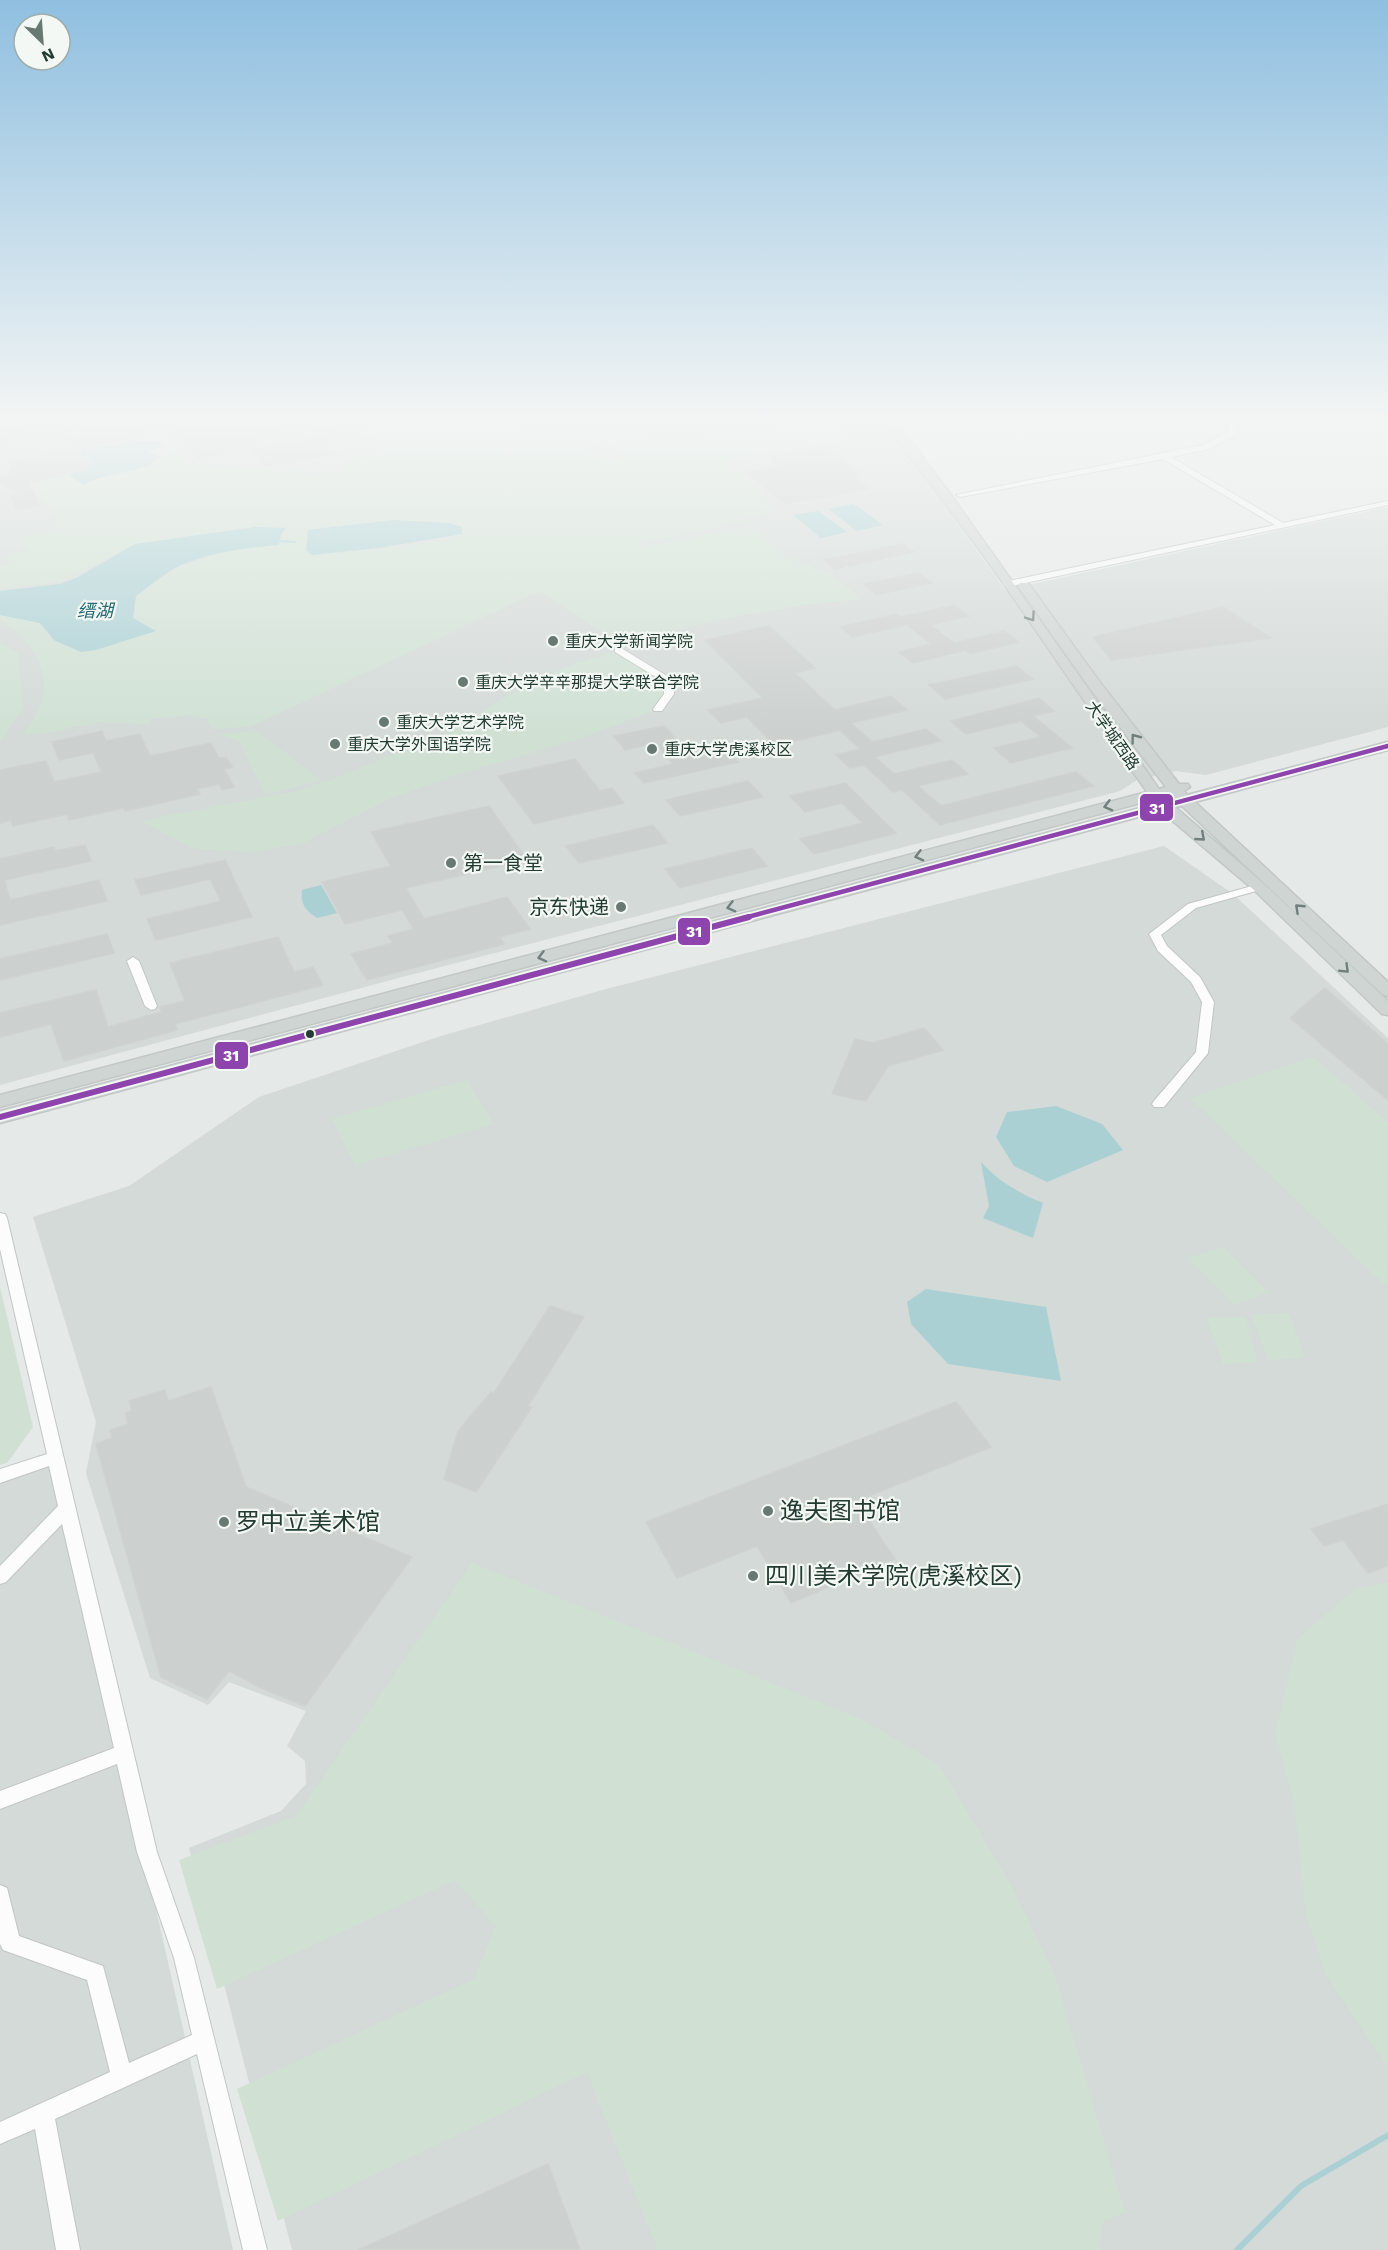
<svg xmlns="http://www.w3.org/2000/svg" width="1388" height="2250" font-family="'Work Sans','Noto Sans SC',sans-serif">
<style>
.built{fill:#d3dad7}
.green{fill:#d0e1d4;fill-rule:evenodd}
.water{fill:#aad0d4}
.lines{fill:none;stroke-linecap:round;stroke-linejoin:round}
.stream-far1{stroke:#aad0d4;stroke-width:2}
.stream{stroke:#aad0d4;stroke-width:6}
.building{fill:#ccd0ce;stroke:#ced2d0;stroke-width:1.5}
.minor-casing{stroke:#c2c6c4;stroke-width:2}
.major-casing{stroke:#c1c8c6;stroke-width:3}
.minor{fill:#fbfcfb;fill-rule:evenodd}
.major{fill:#cfd5d3;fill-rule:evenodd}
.bus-1-far1-casing{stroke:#f3f8f5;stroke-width:8}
.bus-1-casing{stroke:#f3f8f5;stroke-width:10}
.bus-1-far1{stroke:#8e44ad;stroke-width:4.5}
.bus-1{stroke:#8e44ad;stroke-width:6}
.oneway{stroke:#71807c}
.poi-dot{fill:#687873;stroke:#f3f8f5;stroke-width:2}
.bus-dot{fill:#243b34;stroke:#f3f8f5;stroke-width:2}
.labels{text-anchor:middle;stroke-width:4.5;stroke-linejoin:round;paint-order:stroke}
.far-poi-label{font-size:16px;fill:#243b34;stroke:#f3f8f5;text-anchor:start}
.far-street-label{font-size:16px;fill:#243b34;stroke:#f3f8f5}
.far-water-label{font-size:18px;font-style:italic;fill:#236872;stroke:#f3f8f5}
.poi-label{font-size:20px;fill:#243b34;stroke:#f3f8f5;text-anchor:start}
.near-poi-label{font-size:24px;fill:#243b34;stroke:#f3f8f5;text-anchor:start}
.line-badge{stroke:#f3f8f5;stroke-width:2}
.badge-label{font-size:16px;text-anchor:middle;font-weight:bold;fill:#fff}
</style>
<rect width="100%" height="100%" fill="#e5e9e7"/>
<g class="built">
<polygon points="0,419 878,419 900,442 1005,590 1388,507 1388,727 1206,775 1176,771 1137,780 1120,791 406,976 0,1085"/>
<polygon points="1164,846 1233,894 1388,1038 1388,2250 292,2250 189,1848 281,1811 306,1784 305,1761 287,1746 306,1711 229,1682 208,1705 150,1678 86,1473 96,1422 33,1217 129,1186 259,1097 441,1036 606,989"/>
<polygon points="54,1458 233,2250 0,2250 0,1476"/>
</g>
<g class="green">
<path d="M831,418L850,439L723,462L764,494L771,512L746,517L744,520L746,522L637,544L641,547L749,526L785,556L828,573L862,599C781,605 699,623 621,644L539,591L250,727L213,729L207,719L189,715L150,719V724L98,722L43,734H24C30,723 39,712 42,701C52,667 27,636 0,620V615L40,623L54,641L81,652L155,631L133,618L136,596L177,567L281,535L286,528L255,527L135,544L61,581L0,589V566L9,565L5,555L27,551L22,537L61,530L38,485L9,489L7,486L70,476L84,485L95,478L125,471L161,456L148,452L164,448L165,445H161L160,441H136C147,438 152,429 164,427L188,462L196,465L268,469L274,472L292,469L319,475L349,469L346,455L368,458L381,450L382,440L356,438L371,419H422L568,429L603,459L615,461L628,458L606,440L590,443L576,432L680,438L723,434ZM393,520L449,523L462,527V534C415,549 361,550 312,555L316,528Z"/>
<polygon points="492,419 492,418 776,419 696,430 490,421"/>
<polygon points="0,643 18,653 23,708 0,742"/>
<polygon points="618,650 669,681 658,709 579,739 453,776 389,799 301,844 248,852 192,848 141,821 296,791 330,780 445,734 509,695 566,667"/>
<polygon points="257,731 321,780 265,795 240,742 219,734"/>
<polygon points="1313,1057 1388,1122 1387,1287 1190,1098"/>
<polygon points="467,1080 494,1124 355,1165 332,1119"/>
<polygon points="1224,1247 1268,1292 1234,1305 1188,1258"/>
<polygon points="0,1287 33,1427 7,1463 0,1465"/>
<polygon points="1289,1313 1304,1358 1268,1360 1251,1314"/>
<polygon points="1206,1317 1245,1317 1258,1362 1223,1364"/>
<polygon points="472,1563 861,1719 939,1765 1011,1885 1055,1976 1125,2213 1103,2221 1099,2250 658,2250 587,2072 278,2221 237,2089 474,1979 496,1926 455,1880 217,1989 179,1860 296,1816"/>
<polygon points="1388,1582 1388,2062 1386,2064 1328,1979 1306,1913 1294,1801 1275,1734 1298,1638 1355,1589"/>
</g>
<g class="water">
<path d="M136,441H160L161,445L165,446L148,452L161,456C143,476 107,470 84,485L69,475L83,470L93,464L75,455L81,452L82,448L121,445Z"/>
<polygon points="854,504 883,525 857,531 828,509"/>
<polygon points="818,511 847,532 821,538 793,515"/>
<polygon points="393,520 449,523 462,527 462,534 378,548 312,555 306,550 308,530"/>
<path d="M255,527L286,528L281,535L279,545C244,548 211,552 179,566C164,573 150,586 136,596L133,618L156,631L96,650L81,652L54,640L40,623L0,615V591L60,584L76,578L135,544Z"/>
<path d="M321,885L337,913L317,918C306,911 300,904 302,890Z"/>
<polygon points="1056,1106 1102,1124 1123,1150 1047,1182 1014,1166 996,1137 1007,1112"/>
<path d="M981,1162C998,1181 1019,1193 1043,1203L1033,1238L983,1218L989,1206Z"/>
<polygon points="926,1289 1046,1307 1061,1381 948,1364 911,1324 907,1302"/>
</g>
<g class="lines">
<polyline class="stream-far1" points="280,541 295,542"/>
<polyline class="stream" points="1237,2250 1301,2186 1388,2135"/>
</g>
<g class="building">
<polygon points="22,418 48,418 0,446 0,431"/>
<polygon points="103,418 137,418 143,422 144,429 137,439 89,446 87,451 80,447 73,448 75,445 53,435 67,430 78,438 85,428"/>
<polygon points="170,418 210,418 256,428 276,418 301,418 233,453 197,459"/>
<polygon points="326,418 352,418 333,440 319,448 342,453 265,466 251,449 307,440"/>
<polygon points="825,447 860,474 851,475 868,489 785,504 746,472 780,466 768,457"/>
<polygon points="54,452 87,457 93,463 83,470 28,483 40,506 17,510 10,496 19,494 0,483 0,477 9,474 13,461 36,458"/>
<polygon points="903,544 914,552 835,569 823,560"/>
<polygon points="919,573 932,583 876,595 863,584"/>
<polygon points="954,605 969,616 931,625 954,643 1004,631 1019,642 970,654 966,650 913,663 899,652 931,644 907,625 853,637 840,627 896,614 901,617"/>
<polygon points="1223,607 1271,638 1111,660 1093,637"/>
<polygon points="769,626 815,668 795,673 835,710 891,696 907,710 851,723 872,742 926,729 941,741 875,757 894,774 952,760 968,774 918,786 941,806 1076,772 1093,786 940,825 902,790 893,792 864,765 850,768 836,755 860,749 840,730 776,746 747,717 721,723 708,710 763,698 705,640"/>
<polygon points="1017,666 1033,679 945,699 929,685"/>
<polygon points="1039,698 1054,711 1033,716 1072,748 1011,763 994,748 1041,737 1021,721 966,734 951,721"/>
<polygon points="664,726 693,758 727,751 738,762 644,783 635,773 673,764 655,743 625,750 614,736"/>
<polygon points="102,731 106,741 140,734 150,756 211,743 219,758 226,757 232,767 224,769 234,787 222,790 219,784 197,789 200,794 125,811 124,808 69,820 67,814 13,826 11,820 0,823 0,770 46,761 54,782 102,772 93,753 59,760 52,742"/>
<polygon points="575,759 600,791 612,788 624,803 534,824 498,776"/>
<polygon points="748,781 763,797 680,816 666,800"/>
<polygon points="845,783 896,833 814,854 800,839 863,823 842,803 805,812 790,796"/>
<polygon points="489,806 527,860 406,888 424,919 507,897 530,929 500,937 504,944 367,980 351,954 393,943 388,936 414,929 402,910 345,924 322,882 391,866 371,832"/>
<polygon points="653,825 667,843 579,863 566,846"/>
<polygon points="85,845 91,861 4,880 10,900 99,880 107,901 0,925 0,859 54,847 55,851"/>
<polygon points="752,848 767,866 680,888 665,869"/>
<polygon points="225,860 252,917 156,940 147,919 221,901 210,879 141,895 135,880"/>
<polygon points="107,934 114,953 0,980 0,959"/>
<polygon points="278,937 294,972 313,967 323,985 175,1024 177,1030 64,1061 51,1024 0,1037 0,1013 96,990 108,1027 162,1012 160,1007 185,1001 170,963"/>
<polygon points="1325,988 1388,1044 1388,1100 1290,1018"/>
<polygon points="924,1028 943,1050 888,1066 866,1101 832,1094 855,1039 873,1043"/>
<polygon points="550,1306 584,1317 528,1406 532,1407 476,1492 444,1479 458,1431 491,1392 494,1393"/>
<polygon points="211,1387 246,1487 412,1557 305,1706 259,1687 229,1671 207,1699 161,1677 96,1444 112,1438 110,1430 128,1424 125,1413 132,1411 129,1401 165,1390 168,1401"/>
<polygon points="956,1402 991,1447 856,1501 895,1559 791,1603 757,1546 677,1578 646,1522"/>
<polygon points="1388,1504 1388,1566 1368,1573 1343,1540 1324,1546 1311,1529"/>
<polygon points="548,2164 580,2250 358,2250"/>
</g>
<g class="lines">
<defs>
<g id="minor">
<polygon points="1227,418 1235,418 1237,434 1209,449 1171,457 1283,523 1388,501 1388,505 1007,587 1003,584 1004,582 1275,525 1163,459 960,497 956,495 1203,445 1230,431"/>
<polygon points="615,648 621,648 672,679 674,694 662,711 654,711 653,709 664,694 664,682 615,652"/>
<polygon points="1259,884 1265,887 1263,889 1196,908 1161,935 1167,946 1200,977 1214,1002 1208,1053 1164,1107 1154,1107 1152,1104 1154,1101 1196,1052 1202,1002 1191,982 1158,951 1149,934 1188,904"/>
<polygon points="133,957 139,961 157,1006 155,1009 151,1010 145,1006 127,961"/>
<polygon points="0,1213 5,1214 7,1218 157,1852 194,1958 267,2250 243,2250 197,2054 55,2119 80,2250 56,2250 35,2129 0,2144 0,2122 110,2072 87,1980 3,1950 0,1944 0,1885 7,1888 19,1936 103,1966 129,2063 192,2035 174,1958 137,1852 117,1764 0,1809 0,1791 114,1748 62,1524 6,1582 0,1584 0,1566 58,1506 49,1466 0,1483 0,1469 47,1454 0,1249"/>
</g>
<path id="major" d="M879,418H890L909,439L951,495L1159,789L1166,787L1089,687L1018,586L1020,583H1028L1099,681L1179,784H1188L1190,787L1184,791L1187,795L1388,742V750L1195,802L1388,982V996L1382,994L1182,806L1175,807L1264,884L1388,1001V1015L1382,1014L1254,890L1161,811L0,1123V1111L1155,804L1152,800L0,1107V1095L1147,792C1060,667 976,537 879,418ZM1172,794L1175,798L1167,801L1164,796Z"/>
</defs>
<use href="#minor" class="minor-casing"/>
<use href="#major" class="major-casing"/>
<use href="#minor" class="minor"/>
<use href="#major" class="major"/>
<defs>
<polyline id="bus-1-far1" points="744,918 1388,746"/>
<polyline id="bus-1" points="0,1117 749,917"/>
</defs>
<use href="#bus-1-far1" class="bus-1-far1-casing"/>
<use href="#bus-1" class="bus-1-casing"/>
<use href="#bus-1-far1" class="bus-1-far1"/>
<use href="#bus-1" class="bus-1"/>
</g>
<defs><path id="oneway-chevron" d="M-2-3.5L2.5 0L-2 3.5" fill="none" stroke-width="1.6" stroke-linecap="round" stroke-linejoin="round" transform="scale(1.5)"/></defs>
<g class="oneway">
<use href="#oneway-chevron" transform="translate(1031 617) rotate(55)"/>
<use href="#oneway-chevron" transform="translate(1135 738) rotate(-127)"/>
<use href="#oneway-chevron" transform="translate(1108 806) rotate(165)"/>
<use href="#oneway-chevron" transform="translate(1201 837) rotate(41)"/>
<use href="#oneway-chevron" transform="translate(919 856) rotate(165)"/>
<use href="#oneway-chevron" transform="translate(731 907) rotate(165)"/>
<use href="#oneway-chevron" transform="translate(1299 908) rotate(-137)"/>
<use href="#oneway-chevron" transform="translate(542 957) rotate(165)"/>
<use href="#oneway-chevron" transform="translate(1345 969) rotate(44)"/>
</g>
<linearGradient id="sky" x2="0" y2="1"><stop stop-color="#8fbfe0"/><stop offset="0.57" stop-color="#f3f5f4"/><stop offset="1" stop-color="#f3f5f4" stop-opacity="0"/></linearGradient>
<rect width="1388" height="734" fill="url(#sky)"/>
<g class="poi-dot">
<circle cx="553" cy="641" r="6"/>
<circle cx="463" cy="682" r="6"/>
<circle cx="384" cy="722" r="6"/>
<circle cx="335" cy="744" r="6"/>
<circle cx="652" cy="749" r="6"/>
<circle cx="451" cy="863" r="6"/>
<circle cx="621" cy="907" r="6"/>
<circle cx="768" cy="1511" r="6"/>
<circle cx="224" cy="1522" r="6"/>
<circle cx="753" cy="1576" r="6"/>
</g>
<circle class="bus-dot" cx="310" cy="1034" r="5"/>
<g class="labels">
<g class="far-poi-label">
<text x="565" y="647">重庆大学新闻学院</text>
<text x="475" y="688">重庆大学辛辛那提大学联合学院</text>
<text x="396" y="728">重庆大学艺术学院</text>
<text x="347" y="750">重庆大学外国语学院</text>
<text x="664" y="755">重庆大学虎溪校区</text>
</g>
<g class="far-street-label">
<text transform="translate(1113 735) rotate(55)" y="6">大学城西路</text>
</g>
<g class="far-water-label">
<text x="95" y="617">缙湖</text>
</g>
<g class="poi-label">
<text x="463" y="870">第一食堂</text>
<text x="609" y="914" text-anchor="end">京东快递</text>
</g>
<g class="near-poi-label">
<text x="780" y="1519">逸夫图书馆</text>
<text x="236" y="1530">罗中立美术馆</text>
<text x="765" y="1584">四川美术学院(虎溪校区)</text>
</g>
</g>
<g class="line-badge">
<rect x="1139" y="793" width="35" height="29" rx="6" fill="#8e44ad"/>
<rect x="677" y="917" width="34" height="29" rx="6" fill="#8e44ad"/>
<rect x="214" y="1041" width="35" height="29" rx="6" fill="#8e44ad"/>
</g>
<g class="badge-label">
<text x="1157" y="814">31</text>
<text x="694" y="937">31</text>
<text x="231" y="1061">31</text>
</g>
<g transform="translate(42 42) rotate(155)"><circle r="28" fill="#f3f8f5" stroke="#a0aca8" stroke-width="1.5"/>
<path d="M0-4.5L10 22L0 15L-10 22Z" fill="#687873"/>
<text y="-9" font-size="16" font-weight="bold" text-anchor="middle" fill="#243b34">N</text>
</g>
</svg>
